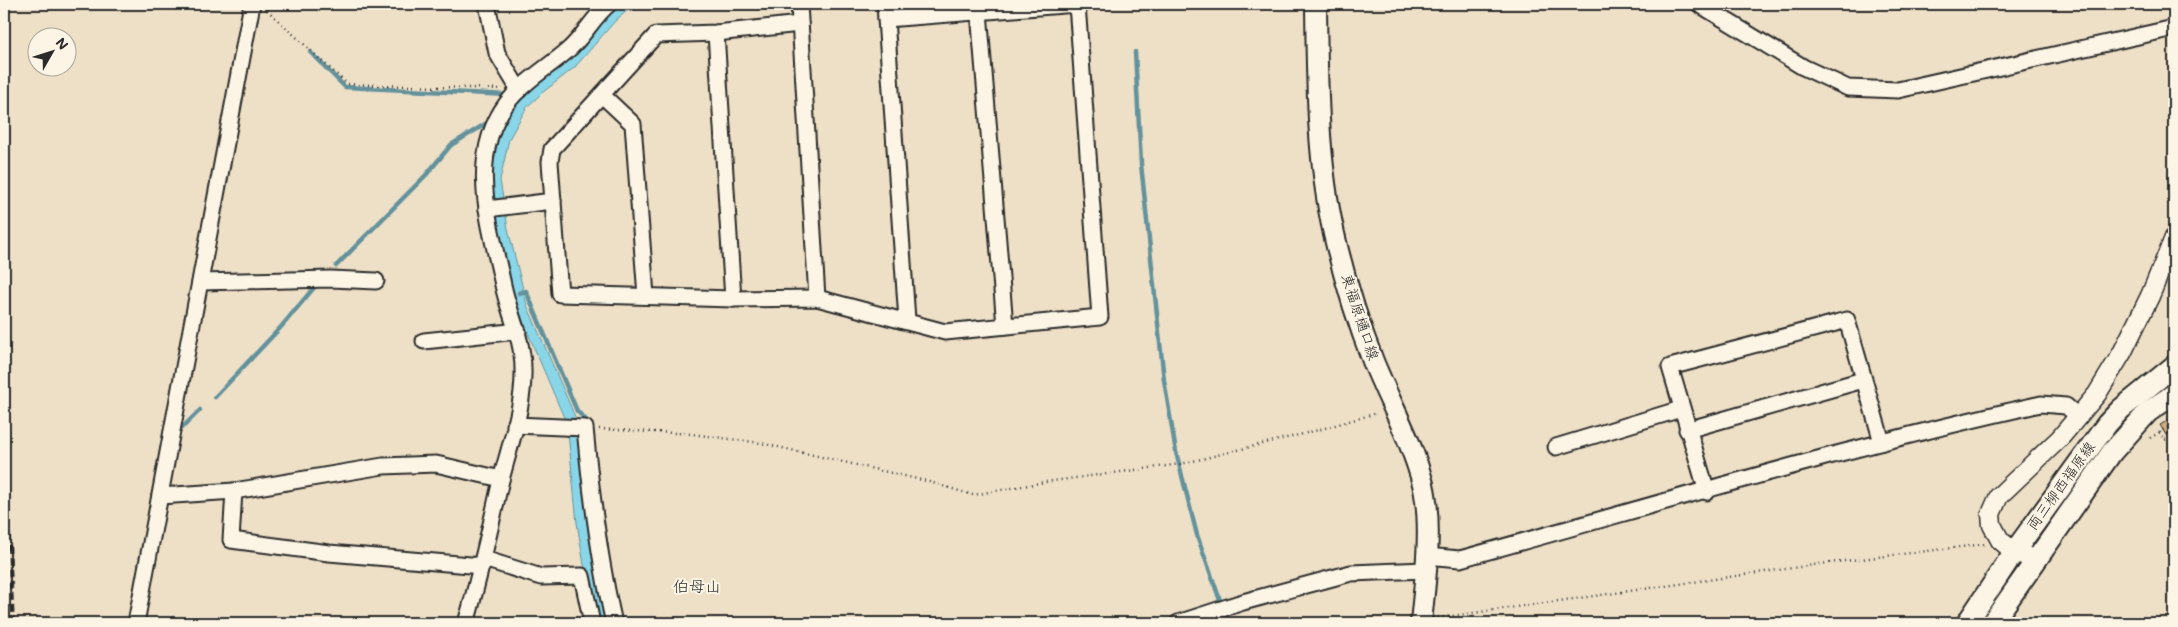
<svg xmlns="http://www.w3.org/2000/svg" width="2178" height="627" font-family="Mali,'Klee One',sans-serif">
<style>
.water{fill:#89d6e8;stroke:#63929c}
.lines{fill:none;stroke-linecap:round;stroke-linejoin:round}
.stream{stroke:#63929c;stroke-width:4.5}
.building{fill:#ceae82;stroke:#2b2b2b}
.minor-casing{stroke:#2b2b2b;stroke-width:19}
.tertiary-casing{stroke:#2b2b2b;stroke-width:21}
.secondary-casing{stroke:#2b2b2b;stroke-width:24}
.path{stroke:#2b2b2b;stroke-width:2.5;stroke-dasharray:1 4;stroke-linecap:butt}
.minor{stroke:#fcf5e5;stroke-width:15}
.tertiary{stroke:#fcf5e5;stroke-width:18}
.secondary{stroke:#fcf5e5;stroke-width:20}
.rail{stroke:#2b2b2b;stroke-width:4;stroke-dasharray:8 4;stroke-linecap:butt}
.labels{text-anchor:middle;stroke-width:4;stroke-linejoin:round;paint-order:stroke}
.street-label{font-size:15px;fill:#2b2b2b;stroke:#fcf5e5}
.neighbourhood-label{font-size:16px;fill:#2b2b2b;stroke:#fcf5e5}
</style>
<rect width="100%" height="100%" fill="#eee0c7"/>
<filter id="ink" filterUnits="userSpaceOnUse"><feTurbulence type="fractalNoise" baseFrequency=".02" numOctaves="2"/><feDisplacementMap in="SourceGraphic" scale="10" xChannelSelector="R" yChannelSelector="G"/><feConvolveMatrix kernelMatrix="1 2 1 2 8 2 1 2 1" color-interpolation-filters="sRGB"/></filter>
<g filter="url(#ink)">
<polygon class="water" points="617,4 635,4 616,20 575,67 542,93 527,107 509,139 500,180 508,229 527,305 582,433 612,623 597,623 585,571 577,523 568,433 565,420 512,296 489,194 490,163 501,125 522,94"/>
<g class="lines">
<g class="stream">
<polyline points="310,52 345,87 509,95"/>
<polyline points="1135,52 1141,164 1164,380 1176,452 1197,535 1228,623"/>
<polyline points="336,266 426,175 451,145 487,123"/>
<polyline points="519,293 526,291 577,411 586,420 587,425"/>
<polyline points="215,397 281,327 317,284"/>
<polyline points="183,427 200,410"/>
<polyline points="592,436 601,515"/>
<polyline points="603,525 607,548"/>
</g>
</g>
<polygon class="building" points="2174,417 2174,431 2166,435 2160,425"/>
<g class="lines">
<defs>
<g id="minor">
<polyline points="487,4 497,53 519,90"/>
<polyline points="799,4 817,298"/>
<polyline points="885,4 907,320"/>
<polyline points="1699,4 1803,67 1848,88 1898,90 2174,28"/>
<polyline points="979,12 1005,326"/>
<polyline points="800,24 716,33 656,35 552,149 550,162 560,294 733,299 817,298 945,332 1100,317 1077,4 886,19"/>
<polyline points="716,33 733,299"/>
<polyline points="602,95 633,124 646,296"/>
<polyline points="487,209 553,201"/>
<polyline points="201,282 331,279 376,281"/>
<polyline points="424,341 518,331"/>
<path d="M515,425L585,428C591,494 599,559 614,623"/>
<polyline points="1687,430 1863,380"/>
<polyline points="1556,447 1681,409"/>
<polyline points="234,491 231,540 329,553 482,566"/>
<polyline points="1707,492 1670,367 1847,320 1882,442"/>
<polyline points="160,496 234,491 383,466 436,464 501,479"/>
<path d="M1426,556L1460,559C1653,506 1845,447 2041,404L2066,406L2079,417"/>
<polyline points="484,559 541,577 582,576 592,623"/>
<polyline points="136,623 252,4"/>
<path d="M466,623C480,576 490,528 501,480C510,444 524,407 523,369C523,339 509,314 503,285C491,227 466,157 507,103C523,82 547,68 567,51C583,38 593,17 609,4"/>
<polyline points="1178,623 1243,602 1351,573 1425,570"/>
</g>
<polyline id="tertiary" points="2037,560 2014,552 2000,540 1992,525 1991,514 1999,496 2060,438 2097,394 2122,353 2150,296 2174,238"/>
<g id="secondary">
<path d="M1316,4C1317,80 1317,159 1334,234C1344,277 1357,320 1373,361C1389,401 1412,441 1423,484C1433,526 1425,580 1421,623"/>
<polyline points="1967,623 2014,552 2107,424 2121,409 2174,366"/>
<polyline points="1992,623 2112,452 2148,412 2174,394"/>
</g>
</defs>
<use href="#minor" class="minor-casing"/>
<use href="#tertiary" class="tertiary-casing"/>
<use href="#secondary" class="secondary-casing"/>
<g class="path">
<polyline points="267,10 347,84 500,89"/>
<polyline points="599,429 692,434 761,443 926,481 973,495 1045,482 1181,464 1311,432 1377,413"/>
<polyline points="2160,432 2164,440 2174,438"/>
<polyline points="2150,438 2174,424"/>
<polyline points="1438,618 1828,563 1985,544"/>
</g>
<use href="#minor" class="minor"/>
<use href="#tertiary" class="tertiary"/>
<use href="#secondary" class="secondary"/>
<polyline class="rail" points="4,449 13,623"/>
</g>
</g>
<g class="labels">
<g class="street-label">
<text transform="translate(1360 317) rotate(72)" y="5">東福原樋口線</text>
<text transform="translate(2061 486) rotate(-54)" y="5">両三柳西福原線</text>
</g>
<g class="neighbourhood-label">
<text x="697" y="592">伯母山</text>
</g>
</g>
<rect width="2178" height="627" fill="none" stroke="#fcf5e5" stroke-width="20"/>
<rect x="10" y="10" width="2158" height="607" fill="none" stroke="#2b2b2b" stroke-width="2" filter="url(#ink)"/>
<g transform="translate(52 52) rotate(51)"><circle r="24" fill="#fcf5e5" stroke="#a8a49b"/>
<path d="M0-4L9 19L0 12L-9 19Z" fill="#2b2b2b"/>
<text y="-8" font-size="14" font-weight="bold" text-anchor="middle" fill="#2b2b2b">N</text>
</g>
</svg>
